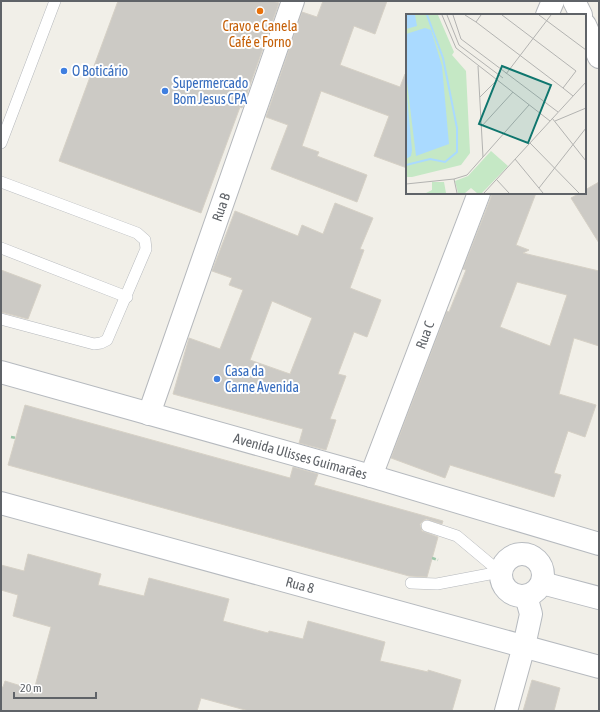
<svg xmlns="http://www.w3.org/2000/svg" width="600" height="712" font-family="'Asap Condensed',sans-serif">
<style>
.building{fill:#cccac5;stroke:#d6d1c6;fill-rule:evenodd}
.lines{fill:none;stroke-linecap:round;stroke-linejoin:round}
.service-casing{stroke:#b5b8bc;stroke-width:12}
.minor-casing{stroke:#b5b8bc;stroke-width:24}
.tertiary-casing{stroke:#b5b8bc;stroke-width:24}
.secondary-casing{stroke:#b6babf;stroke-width:24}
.path{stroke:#9cc7a9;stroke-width:2.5;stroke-dasharray:4 2;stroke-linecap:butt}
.service{stroke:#fff;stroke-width:11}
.minor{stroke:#fff;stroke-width:22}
.tertiary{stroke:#fff;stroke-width:22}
.secondary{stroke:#fff;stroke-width:22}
.food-dot{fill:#e8710a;stroke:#fff;stroke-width:1.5}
.shop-dot{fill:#3f7fe0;stroke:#fff;stroke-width:1.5}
.labels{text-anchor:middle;stroke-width:4;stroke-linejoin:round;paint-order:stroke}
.food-label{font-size:14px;fill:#c56008;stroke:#fff}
.shop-label{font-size:14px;fill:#366cbe;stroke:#fff;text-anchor:start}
.street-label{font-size:14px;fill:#5f6368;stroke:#fff}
.inset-river{fill:none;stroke:#aadaff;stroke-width:2}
.inset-road{fill:none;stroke:#b3b3b1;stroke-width:1}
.view{fill:#0f766e;fill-opacity:0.15;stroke:#0f766e;stroke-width:2}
.inset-edge{fill:none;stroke:#5f6368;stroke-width:2}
</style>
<rect width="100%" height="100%" fill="#f1efe8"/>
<g class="building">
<polygon points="118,1 272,1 279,3 242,108 240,107 201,213 59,161"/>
<polygon points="323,1 387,1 375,34 354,26 340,65 400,87 405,74 407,74 407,168 374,156 389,116 321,91 302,146 319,152 317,156 367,175 357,202 271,169 288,125 266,117 302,12 317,17"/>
<polygon points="599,182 599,243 571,198 580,193 585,193 585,190"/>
<path d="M491,193H536L516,245L529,250L523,253L599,271V346L574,338L559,394L596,405L585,437L568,431L554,473L561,475L554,497L450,465L445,478L391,458L447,311L449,312L466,270L463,269L491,197ZM517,282L567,295L550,346L500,327Z"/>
<path d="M335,203L373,218L360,249L364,250L350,288L381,300L367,337L354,332L338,374L346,376L330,419L336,420L326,450L299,443L303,429L173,394L189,338L220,349L243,290L229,285L232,278L212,271L235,211L298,236L302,225L323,234ZM272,301L312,318L290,374L250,360Z"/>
<polygon points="1,270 41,285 28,319 1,312"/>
<polygon points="25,405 290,478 293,467 318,474 314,485 443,521 442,524 426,519 423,521 420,524 422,531 438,537 427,577 409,576 8,465"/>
<polygon points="28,554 101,574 98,585 144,596 149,578 229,599 223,621 268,633 269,631 303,639 308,621 385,642 380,661 428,672 428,670 461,680 452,711 249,711 201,698 197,711 1,711 1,687 3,687 5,681 34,690 51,627 13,616 18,595 1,590 1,565 24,571"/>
<polygon points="532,680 560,688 554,711 523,711"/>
</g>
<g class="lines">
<defs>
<g id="service">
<polyline points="1,143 55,1"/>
<polyline points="1,182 137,233 145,240 146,249 107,340 101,343 94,344 1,319"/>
<polyline points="1,248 127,297"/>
<polyline points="411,583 437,584 500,572 457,536 427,526"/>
</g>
<g id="minor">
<polyline points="547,15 553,1"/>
<path id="s1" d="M149,414L293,1"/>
<path id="s2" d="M371,476L479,193"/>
</g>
<g id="tertiary">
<polyline points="574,1 581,15"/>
<polyline points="585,25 599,57"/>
<polyline points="506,711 524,646"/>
</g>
<g id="secondary">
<path id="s3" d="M1,372L371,476L599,544"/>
<path id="s4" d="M1,503L599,667"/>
<circle cx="522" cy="575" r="21"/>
<polyline points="542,583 599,598"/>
<polyline points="524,646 531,614 526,596"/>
</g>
</defs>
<use href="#service" class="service-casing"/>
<use href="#minor" class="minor-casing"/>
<use href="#tertiary" class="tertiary-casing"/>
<use href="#secondary" class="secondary-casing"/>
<g class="path">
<polyline points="11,437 16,438"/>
<polyline points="432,558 438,560"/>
</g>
<use href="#service" class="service"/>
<use href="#minor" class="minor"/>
<use href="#tertiary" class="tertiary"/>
<use href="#secondary" class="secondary"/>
</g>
<circle class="food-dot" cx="260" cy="11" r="4"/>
<g class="shop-dot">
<circle cx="64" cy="71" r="4"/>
<circle cx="165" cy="91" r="4"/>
<circle cx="217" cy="379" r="4"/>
</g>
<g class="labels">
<g class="food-label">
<text x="260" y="31">Cravo e Canela<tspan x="260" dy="16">Café e Forno</tspan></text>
</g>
<g class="shop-label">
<text x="72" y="76">O Boticário</text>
<text x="173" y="88">Supermercado<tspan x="173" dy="16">Bom Jesus CPA</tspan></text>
<text x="225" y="376">Casa da<tspan x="225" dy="16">Carne Avenida</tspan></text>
</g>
<g class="street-label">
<text dy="5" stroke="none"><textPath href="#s1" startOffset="219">Rua B</textPath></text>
<text dy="5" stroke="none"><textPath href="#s2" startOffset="151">Rua C</textPath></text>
<text dy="5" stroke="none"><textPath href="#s3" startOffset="311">Avenida Ulisses Guimarães</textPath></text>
<text dy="5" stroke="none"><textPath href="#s4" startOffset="310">Rua 8</textPath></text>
</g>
</g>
<g transform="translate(406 14)">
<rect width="180" height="180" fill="#f1efe8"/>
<path d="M0,1H32L48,38L46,41L60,57L64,139L55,151L6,163H0ZM85,137L102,152L76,179H71L65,174L59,179H52L49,167L62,162ZM26,168H38L40,179H20L26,176Z" fill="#c5e8c5"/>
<path d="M0,1H9L11,12L0,15ZM19,14L25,16L36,52L43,130L10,142L0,60V20ZM0,71L6,136L5,142L0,145Z" fill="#aadaff"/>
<path class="inset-river" d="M0,151L24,145L39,148L51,138V114L37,44L21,1"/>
<path class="inset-road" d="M36,1L50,34L144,107M41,1L53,31L97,64M47,1L55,25L152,98M59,1L70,8M75,1L70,8L157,74L170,57L96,1M133,1L180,36M72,52L77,143M100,60L145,1M157,74L167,82M74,83L91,66M146,104L180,147M149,107L180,94M75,113L107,78M124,129L173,179M109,145L137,179M48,165L51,179M90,165L103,179M0,170L48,165L61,161L123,91M133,174L180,114M78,179L180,68"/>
<path class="view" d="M96,52L145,71L122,129L73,110Z"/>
<rect width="180" height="180" class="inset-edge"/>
</g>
<rect width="600" height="712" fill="none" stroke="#5f6368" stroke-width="4"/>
<path d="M14 692v6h82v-6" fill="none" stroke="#5f6368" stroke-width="2"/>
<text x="20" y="692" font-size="12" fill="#5f6368" stroke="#ffffff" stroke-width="3" paint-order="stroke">20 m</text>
</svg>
